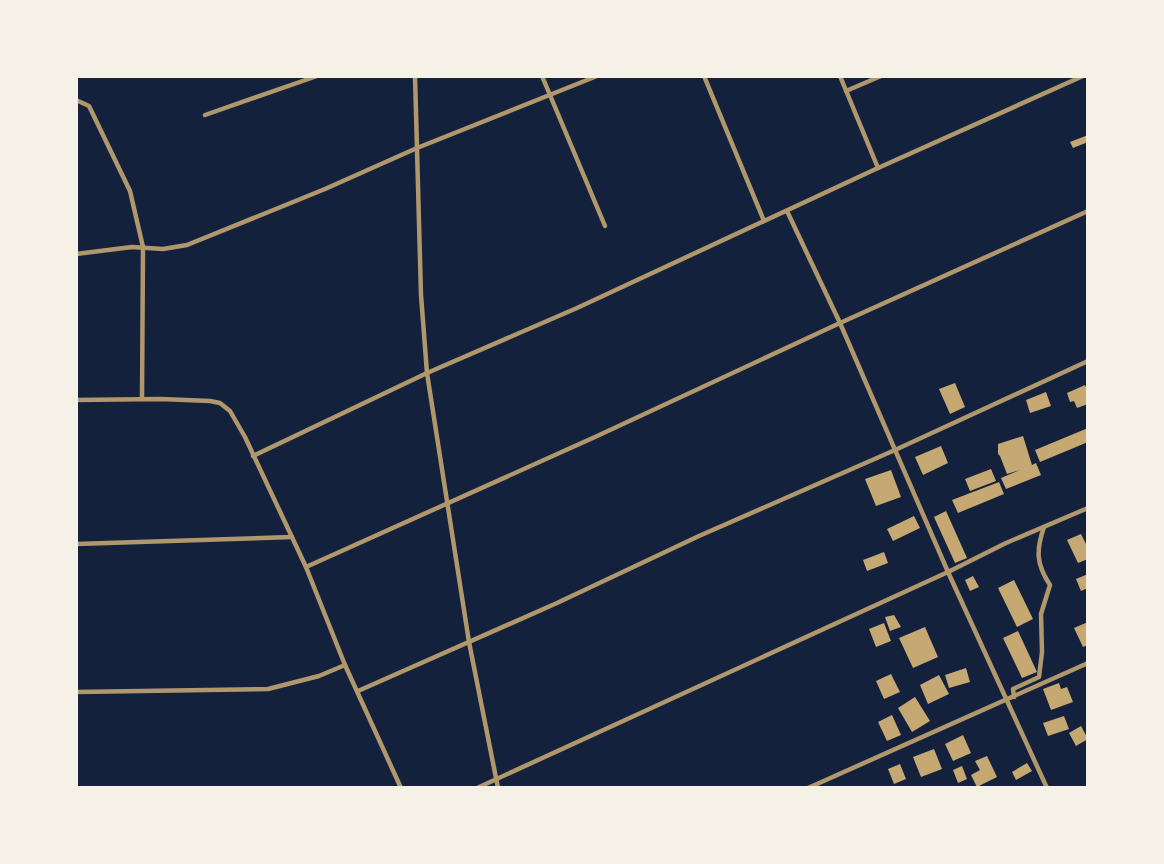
<svg xmlns="http://www.w3.org/2000/svg" width="1164" height="864" font-family="'Noto Serif',serif">
<style>
.building{fill:#c6a872}
.lines{fill:none;stroke-linecap:round;stroke-linejoin:round}
.minor{stroke:#b1986c;stroke-width:4.5}
</style>
<rect width="100%" height="100%" fill="#14213d"/>
<g class="building">
<polygon points="1088,135 1088,142 1073,148 1070,142"/>
<polygon points="955,383 965,407 950,414 939,389"/>
<polygon points="1085,385 1088,392 1088,404 1077,408 1074,401 1070,402 1067,393"/>
<polygon points="1046,392 1051,406 1030,413 1026,400"/>
<polygon points="1088,428 1088,442 1040,462 1035,450"/>
<polygon points="1023,436 1032,465 1036,463 1041,475 1006,489 1001,478 1020,470 1007,474 1000,456 998,454 998,444"/>
<polygon points="941,446 948,463 923,475 915,457"/>
<polygon points="991,469 996,481 970,491 965,479"/>
<polygon points="891,470 901,497 876,506 865,479"/>
<polygon points="999,482 1004,494 958,513 952,500"/>
<polygon points="946,511 967,558 955,563 934,517"/>
<polygon points="914,516 920,528 893,541 887,529"/>
<polygon points="1081,534 1088,548 1088,559 1078,563 1067,540"/>
<polygon points="884,552 888,563 867,571 863,560"/>
<polygon points="1088,574 1088,588 1081,591 1076,579"/>
<polygon points="973,576 979,587 970,591 965,580"/>
<polygon points="1014,580 1033,619 1017,627 998,588"/>
<polygon points="894,615 901,627 890,631 885,617"/>
<polygon points="1088,622 1088,645 1083,647 1074,628"/>
<polygon points="884,623 891,641 876,647 869,629"/>
<polygon points="925,627 938,657 913,668 899,638"/>
<polygon points="1018,631 1037,672 1022,678 1003,638"/>
<polygon points="966,668 970,682 949,688 945,675"/>
<polygon points="891,674 900,692 884,699 876,681"/>
<polygon points="939,675 949,694 928,704 920,685"/>
<polygon points="1059,683 1061,689 1067,687 1073,702 1051,710 1043,689"/>
<polygon points="915,697 930,721 912,732 898,708"/>
<polygon points="892,715 901,735 887,741 878,722"/>
<polygon points="1064,716 1069,729 1048,736 1043,723"/>
<polygon points="1081,726 1088,739 1076,746 1069,733"/>
<polygon points="963,735 971,753 953,761 945,744"/>
<polygon points="934,749 942,769 921,777 913,757"/>
<polygon points="987,756 997,777 977,787 971,775 980,770 975,761"/>
<polygon points="1027,763 1032,771 1016,780 1012,772"/>
<polygon points="900,764 906,779 894,784 888,769"/>
<polygon points="962,766 967,779 958,783 953,770"/>
</g>
<g class="lines">
<g class="minor">
<polyline points="415,76 421,295 427,373 469,642 498,788"/>
<polyline points="542,76 605,226"/>
<polyline points="704,76 764,221"/>
<polyline points="840,76 878,168"/>
<polyline points="846,91 881,76"/>
<polyline points="76,100 89,106 130,191 143,247 142,399"/>
<polyline points="205,115 317,76"/>
<polyline points="787,211 840,323 948,572 1047,788"/>
<polyline points="76,254 132,247 163,249 187,245 325,189 417,148 597,76"/>
<polyline points="76,400 161,399 210,401 220,403 230,411 245,437 306,567 345,665 401,788"/>
<polyline points="253,456 427,373 577,308 878,168 1083,76"/>
<polyline points="76,544 292,537"/>
<polyline points="306,567 595,437 840,323 1088,211"/>
<polyline points="358,691 557,603 699,536 895,450 1088,361"/>
<polyline points="76,692 268,689 319,676 345,665"/>
<path d="M1014,697L1013,689L1039,677L1042,652L1041,614L1050,585C1036,564 1036,550 1044,527"/>
<polyline points="477,788 948,572 1006,543 1088,508"/>
<polyline points="808,788 1088,663"/>
</g>
</g>
<rect width="1164" height="864" fill="none" stroke="#f6f1e7" stroke-width="156"/>
</svg>
